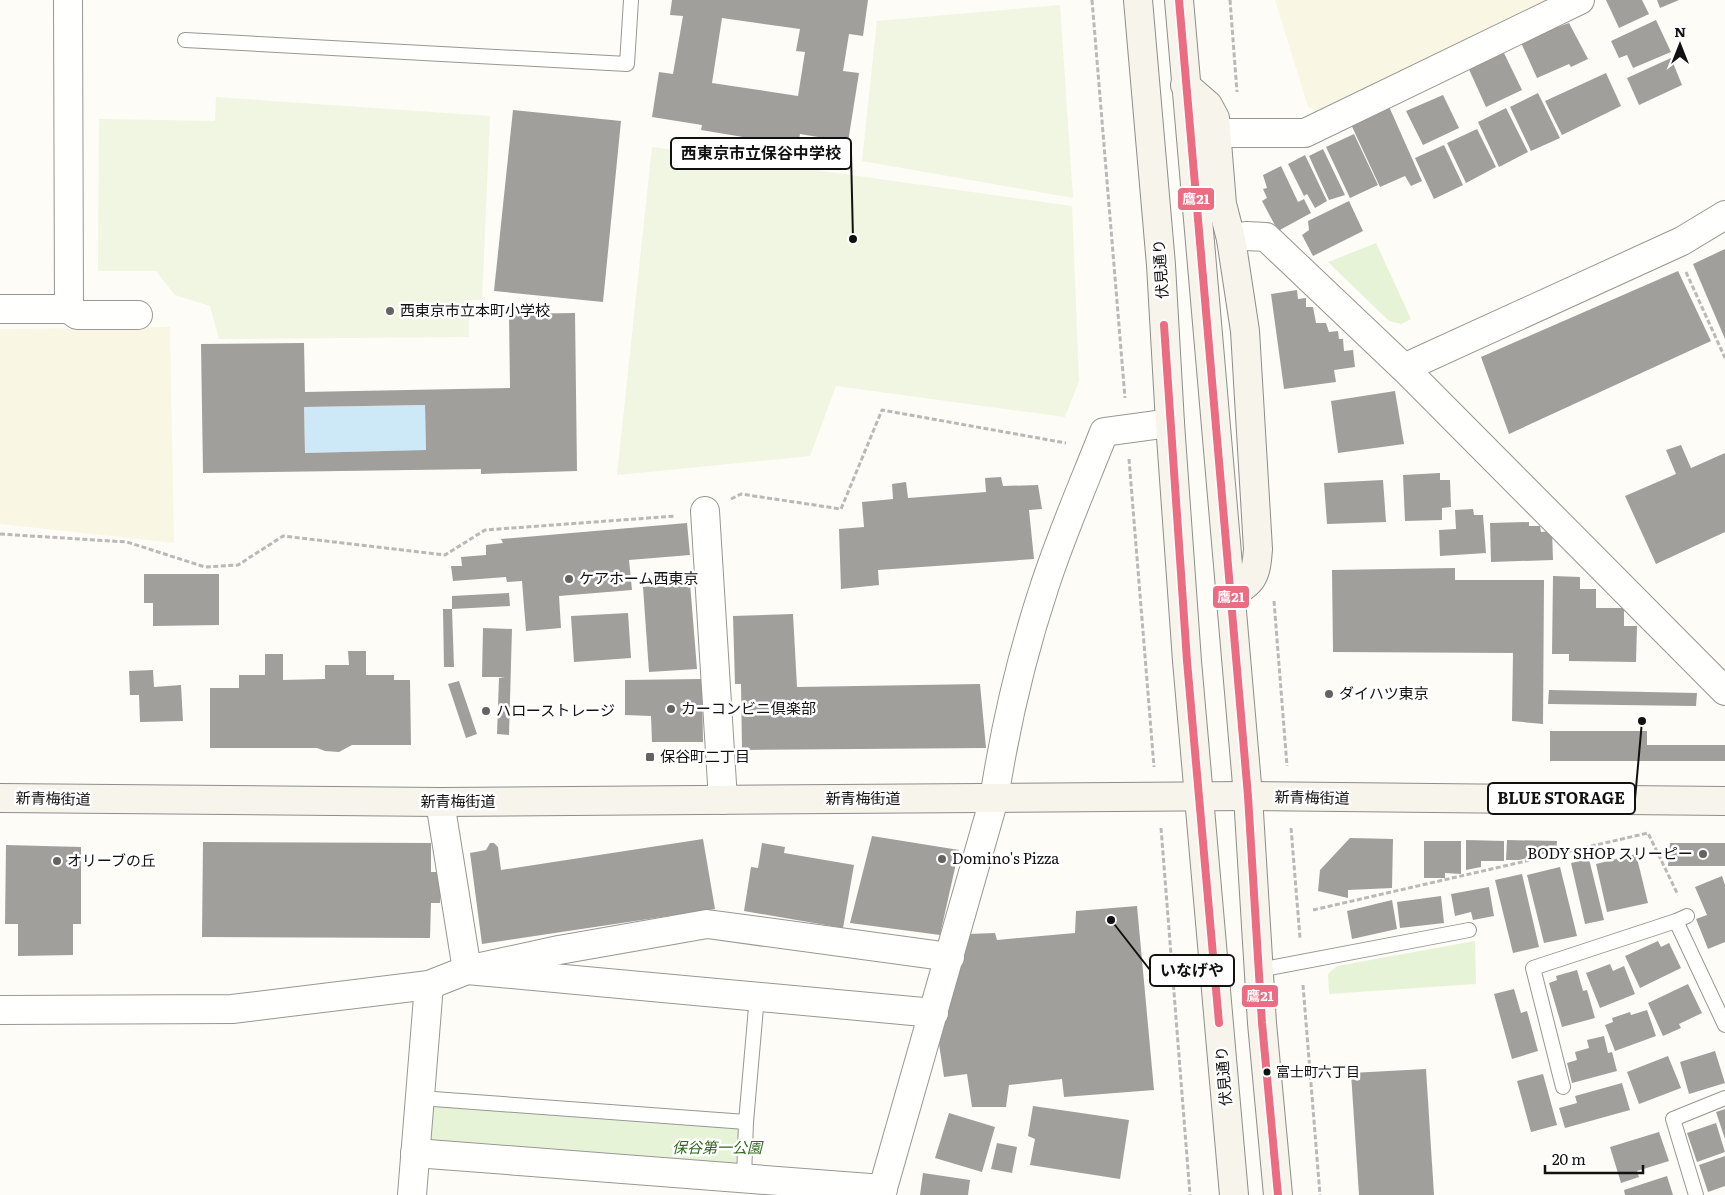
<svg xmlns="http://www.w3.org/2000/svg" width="1725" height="1195" font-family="Literata,'Noto Sans JP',serif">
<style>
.farmland{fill:#f9f7e4}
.green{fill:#e7f3d7}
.pitch{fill:#f0f6e1}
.water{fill:#cde8f7}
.building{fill:#a19f9c;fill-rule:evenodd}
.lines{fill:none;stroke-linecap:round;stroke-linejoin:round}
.service-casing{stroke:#979795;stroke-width:16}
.minor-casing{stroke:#979795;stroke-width:30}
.secondary-casing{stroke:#8e8d8b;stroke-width:30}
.path{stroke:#b9b9b8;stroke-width:3;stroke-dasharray:5 2.5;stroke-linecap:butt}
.service{stroke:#fffffe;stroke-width:14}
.minor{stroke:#fffffe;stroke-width:28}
.secondary{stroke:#f6f4eb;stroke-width:28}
.bus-1-casing{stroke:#fff;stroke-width:11}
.bus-1{stroke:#ec6d81;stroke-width:8}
.poi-dot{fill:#646362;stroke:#fff;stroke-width:2}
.bus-dot{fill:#111;stroke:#fff;stroke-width:2}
.labels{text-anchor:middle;stroke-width:5;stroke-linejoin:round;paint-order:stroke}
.bus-label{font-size:14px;fill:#111;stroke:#fff;text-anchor:start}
.street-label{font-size:15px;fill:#111;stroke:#fff}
.poi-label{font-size:15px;fill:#111;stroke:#fff;text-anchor:start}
.park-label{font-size:15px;font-style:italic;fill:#2f6b1f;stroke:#fff}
.leader{fill:none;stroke:#111;stroke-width:2}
.callout-dot{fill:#111;stroke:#fff;stroke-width:2}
.callout{fill:#fff;stroke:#111;stroke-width:2}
.callout-label{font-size:16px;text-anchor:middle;font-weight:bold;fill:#111}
.line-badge{stroke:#fff;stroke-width:2}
.badge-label{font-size:14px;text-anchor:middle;font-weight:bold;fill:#fff}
</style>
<rect width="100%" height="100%" fill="#fdfcf7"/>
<g class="farmland">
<polygon points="1275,0 1545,0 1323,113 1308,107"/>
<polygon points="170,327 174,543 0,524 0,329"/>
</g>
<g class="green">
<polygon points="1376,243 1411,319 1401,324 1389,321 1328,262"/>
<polygon points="1475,941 1476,984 1329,994 1328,974 1337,966"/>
<polygon points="420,1098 746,1122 744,1177 415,1153"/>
</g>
<g class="pitch">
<polygon points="1060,5 1073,198 862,161 877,21"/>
<polygon points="216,97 490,116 482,300 469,300 469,337 219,339 210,306 175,295 156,271 98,271 99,119 215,121"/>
<polygon points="652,147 1072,206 1079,381 1065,417 836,386 810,456 617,475"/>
</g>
<polygon class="water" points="425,405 426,450 305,453 304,407"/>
<g class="building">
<path d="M672,0H868L863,36L849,34L843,71L859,73L848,142L800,134L798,146L701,130L702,125L652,117L659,72L673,74L683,16L670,15ZM722,18L800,29L796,51L805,52L798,96L712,83Z"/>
<polygon points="1606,0 1642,0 1649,14 1619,28"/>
<polygon points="1657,0 1679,0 1660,8"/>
<polygon points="1656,20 1671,52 1633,68 1627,55 1619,58 1611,41"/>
<polygon points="1554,21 1558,27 1569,23 1588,59 1571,67 1569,64 1537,78 1518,36"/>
<polygon points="1502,49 1522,90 1486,107 1467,65"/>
<polygon points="1671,58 1682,85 1639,105 1627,78"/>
<polygon points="1606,73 1621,106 1562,135 1545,101"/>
<polygon points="1538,93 1560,138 1531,151 1510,107"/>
<polygon points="1443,95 1459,128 1423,145 1406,111"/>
<polygon points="1387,102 1422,181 1411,186 1405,176 1380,187 1349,120"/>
<polygon points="1506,108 1528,152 1499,167 1478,122"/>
<polygon points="513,110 621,121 603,302 494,291"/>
<polygon points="1477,129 1496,167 1466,183 1447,143"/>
<polygon points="1354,134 1378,185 1350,198 1326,147"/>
<polygon points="1444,145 1463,185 1434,199 1415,158"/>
<polygon points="1323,149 1345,195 1329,200 1309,156"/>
<polygon points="1305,155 1327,201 1315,208 1307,194 1304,196 1288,164"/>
<polygon points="1281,166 1298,202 1304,199 1311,213 1278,231 1262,201 1267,198 1263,189 1267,188 1263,175"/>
<polygon points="1349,201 1363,231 1313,256 1302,235 1309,230 1308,221"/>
<polygon points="1725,249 1725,339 1693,264"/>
<polygon points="1678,271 1711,341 1509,434 1481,357"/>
<polygon points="1297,290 1298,299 1306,298 1306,307 1313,307 1316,323 1326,323 1329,332 1338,331 1339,339 1343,339 1344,351 1353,350 1355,367 1334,370 1336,382 1284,389 1271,294"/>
<path d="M575,313L577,471L481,474V469L203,473L201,344L304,343L305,392L510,388L509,314ZM425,405L426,450L305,453L304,407Z"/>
<polygon points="1395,391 1404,444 1338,453 1331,401"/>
<polygon points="1681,445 1691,468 1725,453 1725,532 1656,564 1625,496 1676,474 1666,450"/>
<polygon points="1440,473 1440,480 1450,480 1451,507 1442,508 1442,520 1405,521 1403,475"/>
<polygon points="1001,477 1003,486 1038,485 1042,509 1029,510 1034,559 878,570 879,585 841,589 839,529 864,527 862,502 893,499 892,484 906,482 908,498 986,492 985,478"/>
<polygon points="1383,480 1386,522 1327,524 1324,483"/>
<polygon points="1473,509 1474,515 1483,515 1486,553 1440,556 1439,530 1456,529 1455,510"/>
<polygon points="1529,522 1529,526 1540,526 1541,532 1552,531 1553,560 1491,562 1490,523"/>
<polygon points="687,523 690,555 629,560 632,590 559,596 561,628 526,631 522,581 507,582 506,577 453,581 451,566 462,566 461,557 486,555 486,545 503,543 501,539"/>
<polygon points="1455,568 1455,580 1544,580 1543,724 1512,721 1513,653 1333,652 1332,570"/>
<polygon points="144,574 219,574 219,625 153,626 153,603 144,603"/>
<polygon points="1553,576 1580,577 1580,589 1596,589 1596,608 1624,608 1624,626 1637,626 1636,662 1569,661 1569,654 1552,654"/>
<polygon points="690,583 697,669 649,672 643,587"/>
<polygon points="509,593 510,606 452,609 452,596"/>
<polygon points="443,609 452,609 454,667 444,667"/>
<polygon points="628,613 631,658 574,662 571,616"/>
<polygon points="793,614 797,687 980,684 986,748 742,750 741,684 735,684 733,616"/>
<polygon points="483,628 512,629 509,735 497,734 499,678 505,677 482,677"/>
<polygon points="348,651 366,651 366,675 394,675 394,680 410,680 411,745 352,745 339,752 325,751 317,748 210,748 210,688 239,688 239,675 265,675 265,654 283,654 283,680 325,679 325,665 349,665"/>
<polygon points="153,670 154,687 181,685 183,721 140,722 139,695 130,695 129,671"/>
<polygon points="702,679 703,742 652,742 651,716 625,715 625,680"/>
<polygon points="459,681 477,734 466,738 448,684"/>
<polygon points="1549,690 1697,693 1696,706 1548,704"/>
<polygon points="1550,731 1647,731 1647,745 1725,745 1725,761 1550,761"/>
<polygon points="872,836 959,850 940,935 850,923"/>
<polygon points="1350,838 1393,839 1392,888 1348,890 1348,898 1318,891 1320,870"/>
<polygon points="703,839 715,909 482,944 470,853 486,850 490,843 494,843 498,847 501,870"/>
<polygon points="1466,840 1504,841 1504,861 1481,861 1481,867 1466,870"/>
<polygon points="1507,840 1557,841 1556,853 1546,853 1519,860 1506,860"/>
<polygon points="1424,841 1461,841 1461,874 1445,873 1445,878 1424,878"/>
<polygon points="203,842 431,843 431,872 441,872 440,903 431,903 430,938 202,937"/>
<polygon points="762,843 785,847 784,853 854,865 843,928 744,911 751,867 758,868"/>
<polygon points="1670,843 1725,843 1725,866 1668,866"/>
<polygon points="6,845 81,847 81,924 73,924 73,955 18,956 18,924 5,924"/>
<polygon points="1636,854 1648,903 1607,912 1596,864"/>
<polygon points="1589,859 1604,920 1585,924 1571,863"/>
<polygon points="1560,867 1577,936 1544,943 1527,875"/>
<polygon points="1522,874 1539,947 1513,953 1495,880"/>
<polygon points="1722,876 1725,885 1725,942 1708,949 1696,919 1707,915 1695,887"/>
<polygon points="1489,887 1494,916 1473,920 1471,912 1455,916 1451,894"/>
<polygon points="1441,896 1444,923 1400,928 1397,902"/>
<polygon points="1392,900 1397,929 1352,939 1347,911"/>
<polygon points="1137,906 1154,1090 1064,1097 1062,1079 1009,1085 1006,1107 972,1107 967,1074 944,1077 939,1044 967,934 995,933 997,940 1075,933 1076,911"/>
<polygon points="1658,941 1661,947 1669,943 1681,968 1640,988 1625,956"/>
<polygon points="1610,964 1613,971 1624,966 1635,994 1600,1008 1586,973"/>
<polygon points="1577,970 1583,991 1587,990 1595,1018 1562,1027 1549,983 1557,980 1556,976"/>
<polygon points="1688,984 1702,1013 1679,1024 1681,1028 1663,1036 1648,1003"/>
<polygon points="1514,989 1521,1013 1527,1011 1538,1051 1512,1059 1494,994"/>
<polygon points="1647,1010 1656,1036 1615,1051 1605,1025 1613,1022 1612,1018 1630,1012 1631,1015"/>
<polygon points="1604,1036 1608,1053 1612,1052 1617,1071 1572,1083 1567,1063 1577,1060 1575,1052 1589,1048 1587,1040"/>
<polygon points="1715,1051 1725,1083 1689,1094 1680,1062"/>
<polygon points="1668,1056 1681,1088 1639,1104 1627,1072"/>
<polygon points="1426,1069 1434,1195 1359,1195 1351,1073"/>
<polygon points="1543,1074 1557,1125 1531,1132 1517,1081"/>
<polygon points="1622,1083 1630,1110 1565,1128 1559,1108 1577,1103 1575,1096"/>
<polygon points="1033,1106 1129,1120 1120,1179 1030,1165 1035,1139 1028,1136"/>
<polygon points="1725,1109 1725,1139 1716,1112"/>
<polygon points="949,1113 995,1127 982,1172 935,1158"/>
<polygon points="1716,1123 1725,1152 1697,1162 1687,1133"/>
<polygon points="1659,1132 1669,1161 1637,1171 1639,1177 1621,1183 1610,1147"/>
<polygon points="997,1143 1017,1147 1012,1173 991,1169"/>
<polygon points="1725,1156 1725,1186 1708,1192 1699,1165"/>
<polygon points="923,1173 970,1180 968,1195 920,1195"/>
<polygon points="1667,1176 1673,1195 1625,1195 1624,1190"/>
</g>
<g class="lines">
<defs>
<g id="service">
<polyline points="185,40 627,64 631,0"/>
<polyline points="1687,916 1676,921 1725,1025"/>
<polyline points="1259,970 1469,930"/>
<polyline points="1563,1087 1533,968 1676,921"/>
<polyline points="420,1098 746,1122"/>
<polyline points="744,1177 746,1122 757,996"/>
<polyline points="1696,1195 1673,1119 1725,1098"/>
</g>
<g id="minor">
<polyline points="68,0 69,309"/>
<polyline points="1216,133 1305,133 1580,0"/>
<polyline points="1231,239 1246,236 1266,237 1404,368 1725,691"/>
<polyline points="0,309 69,309 77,315 138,315"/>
<polyline points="1404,368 1682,241 1725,215"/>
<polyline points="705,511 723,800"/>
<polyline points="440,802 467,970 934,1013"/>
<polyline points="0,1010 232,1009 429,985 467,970 559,950 707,924 950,957"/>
<polyline points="415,1153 883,1189"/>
<polyline points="412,1195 429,985"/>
<path d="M881,1195L994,799C1005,727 1022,654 1045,585C1062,533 1084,483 1104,432L1170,423"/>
</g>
<g id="secondary">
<polyline points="1138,0 1161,265 1170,423 1187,661 1234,1195"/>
<polyline points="1179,0 1248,796 1262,1023 1278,1195"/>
<path d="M1185,85L1208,105L1215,118L1222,204L1231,239L1245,331L1258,549C1256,576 1254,582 1229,595"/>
<polyline points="0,798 440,802 1248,796 1725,801"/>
</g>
</defs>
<use href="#service" class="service-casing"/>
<use href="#minor" class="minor-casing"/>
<use href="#secondary" class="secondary-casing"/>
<g class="path">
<polyline points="1092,0 1125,398"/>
<polyline points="1230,0 1237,92"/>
<polyline points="1686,272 1725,358"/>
<polyline points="1129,459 1154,767"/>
<polyline points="731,499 741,494 841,509 882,410 1066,443"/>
<polyline points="0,534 127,542 205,567 238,565 283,536 445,555 485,530 676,516"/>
<polyline points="1274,601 1287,766"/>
<polyline points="1161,828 1190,1195"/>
<polyline points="1291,828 1300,938"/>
<polyline points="1313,910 1648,833 1678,895"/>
<polyline points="1303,985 1320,1195"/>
</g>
<use href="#service" class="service"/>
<use href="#minor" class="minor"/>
<use href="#secondary" class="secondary"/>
<defs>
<g id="bus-1">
<polyline points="1179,0 1248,796 1262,1023 1278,1195"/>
<polyline points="1164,325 1187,661 1219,1023"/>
</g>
</defs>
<use href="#bus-1" class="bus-1-casing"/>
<use href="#bus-1" class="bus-1"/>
</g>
<g class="poi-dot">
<circle cx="390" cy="311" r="5"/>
<circle cx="569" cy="579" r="5"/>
<circle cx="1329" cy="694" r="5"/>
<circle cx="671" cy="709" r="5"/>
<circle cx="486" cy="711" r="5"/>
<rect x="645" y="752" width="10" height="10" rx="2.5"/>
<circle cx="1703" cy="854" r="5"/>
<circle cx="942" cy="859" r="5"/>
<circle cx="57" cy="861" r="5"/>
</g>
<circle class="bus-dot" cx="1267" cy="1072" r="4.5"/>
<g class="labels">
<g class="bus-label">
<text x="1276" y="1077">富士町六丁目</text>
</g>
<g class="street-label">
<text transform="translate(1161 269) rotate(-94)" y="5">伏見通り</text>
<text transform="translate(1312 798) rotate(1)" y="5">新青梅街道</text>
<text transform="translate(53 799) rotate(1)" y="5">新青梅街道</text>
<text x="863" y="804">新青梅街道</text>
<text x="458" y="807">新青梅街道</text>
<text transform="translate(1224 1076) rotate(-95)" y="5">伏見通り</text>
</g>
<g class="poi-label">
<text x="400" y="316">西東京市立本町小学校</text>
<text x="579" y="584">ケアホーム西東京</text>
<text x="1339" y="699">ダイハツ東京</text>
<text x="681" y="714">カーコンビニ倶楽部</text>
<text x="496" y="716">ハローストレージ</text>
<text x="660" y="762">保谷町二丁目</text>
<text x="1693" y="859" text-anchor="end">BODY SHOP スリーピー</text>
<text x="952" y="864">Domino's Pizza</text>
<text x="67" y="866">オリーブの丘</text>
</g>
<g class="park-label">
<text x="717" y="1153">保谷第一公園</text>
</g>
</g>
<path class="leader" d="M853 239L851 153M1642 721L1635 799M1111 920L1150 970"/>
<g class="callout-dot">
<circle cx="853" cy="239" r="5"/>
<circle cx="1642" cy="721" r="5"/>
<circle cx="1111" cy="920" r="5"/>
</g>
<g class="callout">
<rect x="671" y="138" width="180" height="31" rx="5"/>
<rect x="1488" y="783" width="147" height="31" rx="5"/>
<rect x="1150" y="955" width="84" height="31" rx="5"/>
</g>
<g class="callout-label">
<text x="761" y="159">西東京市立保谷中学校</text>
<text x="1561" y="804">BLUE STORAGE</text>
<text x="1192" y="976">いなげや</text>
</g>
<g class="line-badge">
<rect x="1177" y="187" width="38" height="24" rx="5" fill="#ec6d81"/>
<rect x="1212" y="585" width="38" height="24" rx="5" fill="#ec6d81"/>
<rect x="1241" y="984" width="38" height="24" rx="5" fill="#ec6d81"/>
</g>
<g class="badge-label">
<text x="1196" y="204">鷹21</text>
<text x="1231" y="602">鷹21</text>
<text x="1260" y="1001">鷹21</text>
</g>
<g transform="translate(1680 45)" stroke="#ffffff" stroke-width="4" paint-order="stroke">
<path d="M0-4L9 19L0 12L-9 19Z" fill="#111111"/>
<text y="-8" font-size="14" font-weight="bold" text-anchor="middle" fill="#111111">N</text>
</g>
<path d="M1545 1165v8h98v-8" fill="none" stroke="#111111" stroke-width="2.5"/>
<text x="1552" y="1165" font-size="15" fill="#111111" stroke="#ffffff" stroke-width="4" paint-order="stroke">20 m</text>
</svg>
